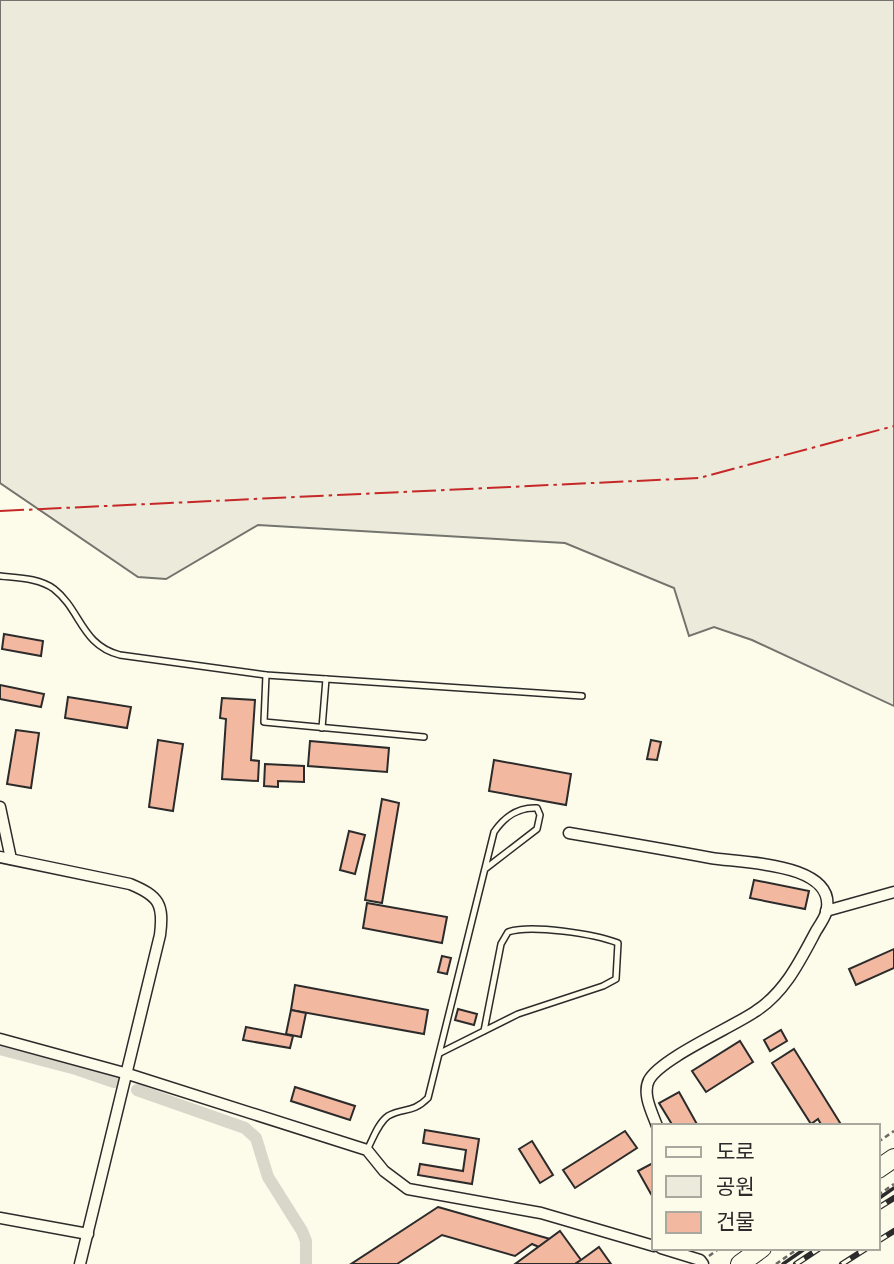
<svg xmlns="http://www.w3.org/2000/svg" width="894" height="1264" font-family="'Titillium Web','Noto Sans KR',sans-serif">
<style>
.green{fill:#ecebdb;stroke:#74746e;stroke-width:2}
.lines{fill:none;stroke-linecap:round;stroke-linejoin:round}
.canal{stroke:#d8d7c9;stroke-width:12}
.building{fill:#f2b8a0;stroke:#2b2b2b;stroke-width:2}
.lane-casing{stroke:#2b2b2b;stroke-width:8}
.street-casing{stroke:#2b2b2b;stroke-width:13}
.primary-casing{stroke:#2b2b2b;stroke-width:20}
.path{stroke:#6a6964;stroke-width:2.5;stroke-dasharray:5 3.5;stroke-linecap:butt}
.lane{stroke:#fdfbea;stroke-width:5}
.street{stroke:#fdfbea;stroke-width:10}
.primary{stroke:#fdfbea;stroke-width:18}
.rail-casing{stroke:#2b2b2b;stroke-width:6}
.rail{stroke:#fdfbea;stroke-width:3.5;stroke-dasharray:10;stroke-linecap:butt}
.wall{stroke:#2b2b2b;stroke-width:3.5}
.power{stroke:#c62828;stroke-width:2;stroke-dasharray:24 5 3.5 5;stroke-linecap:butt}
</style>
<rect width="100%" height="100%" fill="#fdfbea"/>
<polygon class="green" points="0,0 894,0 894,706 752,640 714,627 689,636 674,588 565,543 258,525 166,579 138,577 0,483"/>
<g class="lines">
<g class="canal">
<polyline points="0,1049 76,1069 114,1082"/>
<polyline points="137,1090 245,1128 256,1138 268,1177 302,1231 306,1241 306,1264"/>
</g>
</g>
<g class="building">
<polygon points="4,634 43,641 41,656 2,649"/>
<polygon points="0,685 44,694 41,707 0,699"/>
<polygon points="68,697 131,707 127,728 65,718"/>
<polygon points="222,698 255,700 251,760 259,761 258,781 222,779 226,719 220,718"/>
<polygon points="16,730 39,733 31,788 7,784"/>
<polygon points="158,740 183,744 173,811 149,807"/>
<polygon points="651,740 661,742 657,760 647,759"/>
<polygon points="310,741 389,748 387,772 308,766"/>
<polygon points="494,760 571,774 566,805 489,791"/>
<polygon points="265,764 304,766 304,782 278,781 278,787 264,786"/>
<polygon points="382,799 399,803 382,903 365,900"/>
<polygon points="349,831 365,835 355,874 340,870"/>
<polygon points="754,880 809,891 805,909 750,898"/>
<polygon points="367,903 447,917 442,943 363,928"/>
<polygon points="894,949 894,968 856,985 849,969"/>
<polygon points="442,956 451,958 447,974 438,972"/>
<polygon points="295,985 428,1010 424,1034 291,1010"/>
<polygon points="458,1009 477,1014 474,1025 455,1020"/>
<polygon points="291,1010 306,1013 301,1037 286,1034"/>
<polygon points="246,1027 293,1036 290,1048 243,1040"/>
<polygon points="781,1030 787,1041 770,1051 764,1040"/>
<polygon points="740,1041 753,1062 706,1092 692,1071"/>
<polygon points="794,1049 842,1126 822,1126 818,1119 811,1124 772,1063"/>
<polygon points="295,1087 355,1106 350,1120 291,1101"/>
<polygon points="679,1092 698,1126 673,1126 659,1103"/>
<polygon points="425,1130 479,1139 472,1184 418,1175 420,1164 463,1171 466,1150 423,1143"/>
<polygon points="625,1131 637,1148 575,1188 563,1170"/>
<polygon points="532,1141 553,1175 540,1183 519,1149"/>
<polygon points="651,1164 654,1168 654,1192 651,1194 638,1171"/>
<polygon points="438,1207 550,1239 539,1247 532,1244 515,1256 442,1235 397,1264 351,1264"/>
<polygon points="560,1231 581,1260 575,1264 515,1264"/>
<polygon points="599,1247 611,1264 575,1264 581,1260"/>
</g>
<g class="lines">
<defs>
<g id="lane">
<path d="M0,576C18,578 39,578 54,589C81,610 81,645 120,655L266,675L582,696"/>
<polyline points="266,675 264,722 424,737"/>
<polyline points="322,728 326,679"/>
<path d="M440,1053L518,1014L603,986L616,979L618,943C595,934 531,924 508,932L501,944L484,1031"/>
<path d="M367,1150C373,1139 378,1123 388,1116C404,1107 412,1114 428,1098L494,832C505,816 518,807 537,808L540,815L537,829L485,869"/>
</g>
<g id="street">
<polyline points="0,807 11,859"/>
<path d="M569,833C616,841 663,849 711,858C740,863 840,862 826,913C824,919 819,926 816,931C800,961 785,992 756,1011C733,1027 661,1058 649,1080C642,1094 652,1112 657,1126"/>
<path d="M0,857L130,884C159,896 164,904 160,935L80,1264"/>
<polyline points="826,911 894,892"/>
<polyline points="0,1039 128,1074 367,1150 384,1171 408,1189 541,1213 654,1246"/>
<polyline points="0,1218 88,1234"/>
<polyline points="661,1248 700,1260 703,1264"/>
</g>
<g id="primary">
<polyline points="878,1169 894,1158"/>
<polyline points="740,1264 762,1248"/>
</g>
</defs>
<use href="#lane" class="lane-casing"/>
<use href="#street" class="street-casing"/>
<use href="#primary" class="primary-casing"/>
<g class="path">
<polyline points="878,1142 894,1131"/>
<polyline points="878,1195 894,1184"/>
<polyline points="709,1256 720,1248"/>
<polyline points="776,1264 799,1248"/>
</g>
<use href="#lane" class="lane"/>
<use href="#street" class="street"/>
<use href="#primary" class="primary"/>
<defs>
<g id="rail">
<polyline points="878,1208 894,1198"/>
<polyline points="878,1241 894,1231"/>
<polyline points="796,1264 820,1248"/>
<polyline points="842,1264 867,1248"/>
</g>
</defs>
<use href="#rail" class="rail-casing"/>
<use href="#rail" class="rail"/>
<g class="wall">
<polyline points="878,1199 894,1188"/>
<polyline points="783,1264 806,1248"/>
</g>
<polyline class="power" points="0,511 699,478 894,426"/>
</g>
<rect x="652" y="1124" width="228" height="126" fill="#fdfbea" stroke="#a9a89e" stroke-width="2"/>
<rect x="666" y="1147" width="35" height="10" fill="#fdfbea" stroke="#a9a89e" stroke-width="2"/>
<text x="716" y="1159" font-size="21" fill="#2b2b2b">도로</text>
<rect x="666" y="1176" width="35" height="21" fill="#ecebdb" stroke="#a9a89e" stroke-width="2"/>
<text x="716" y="1194" font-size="21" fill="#2b2b2b">공원</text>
<rect x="666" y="1212" width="35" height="21" fill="#f2b8a0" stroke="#a9a89e" stroke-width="2"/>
<text x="716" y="1229" font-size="21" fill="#2b2b2b">건물</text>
</svg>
